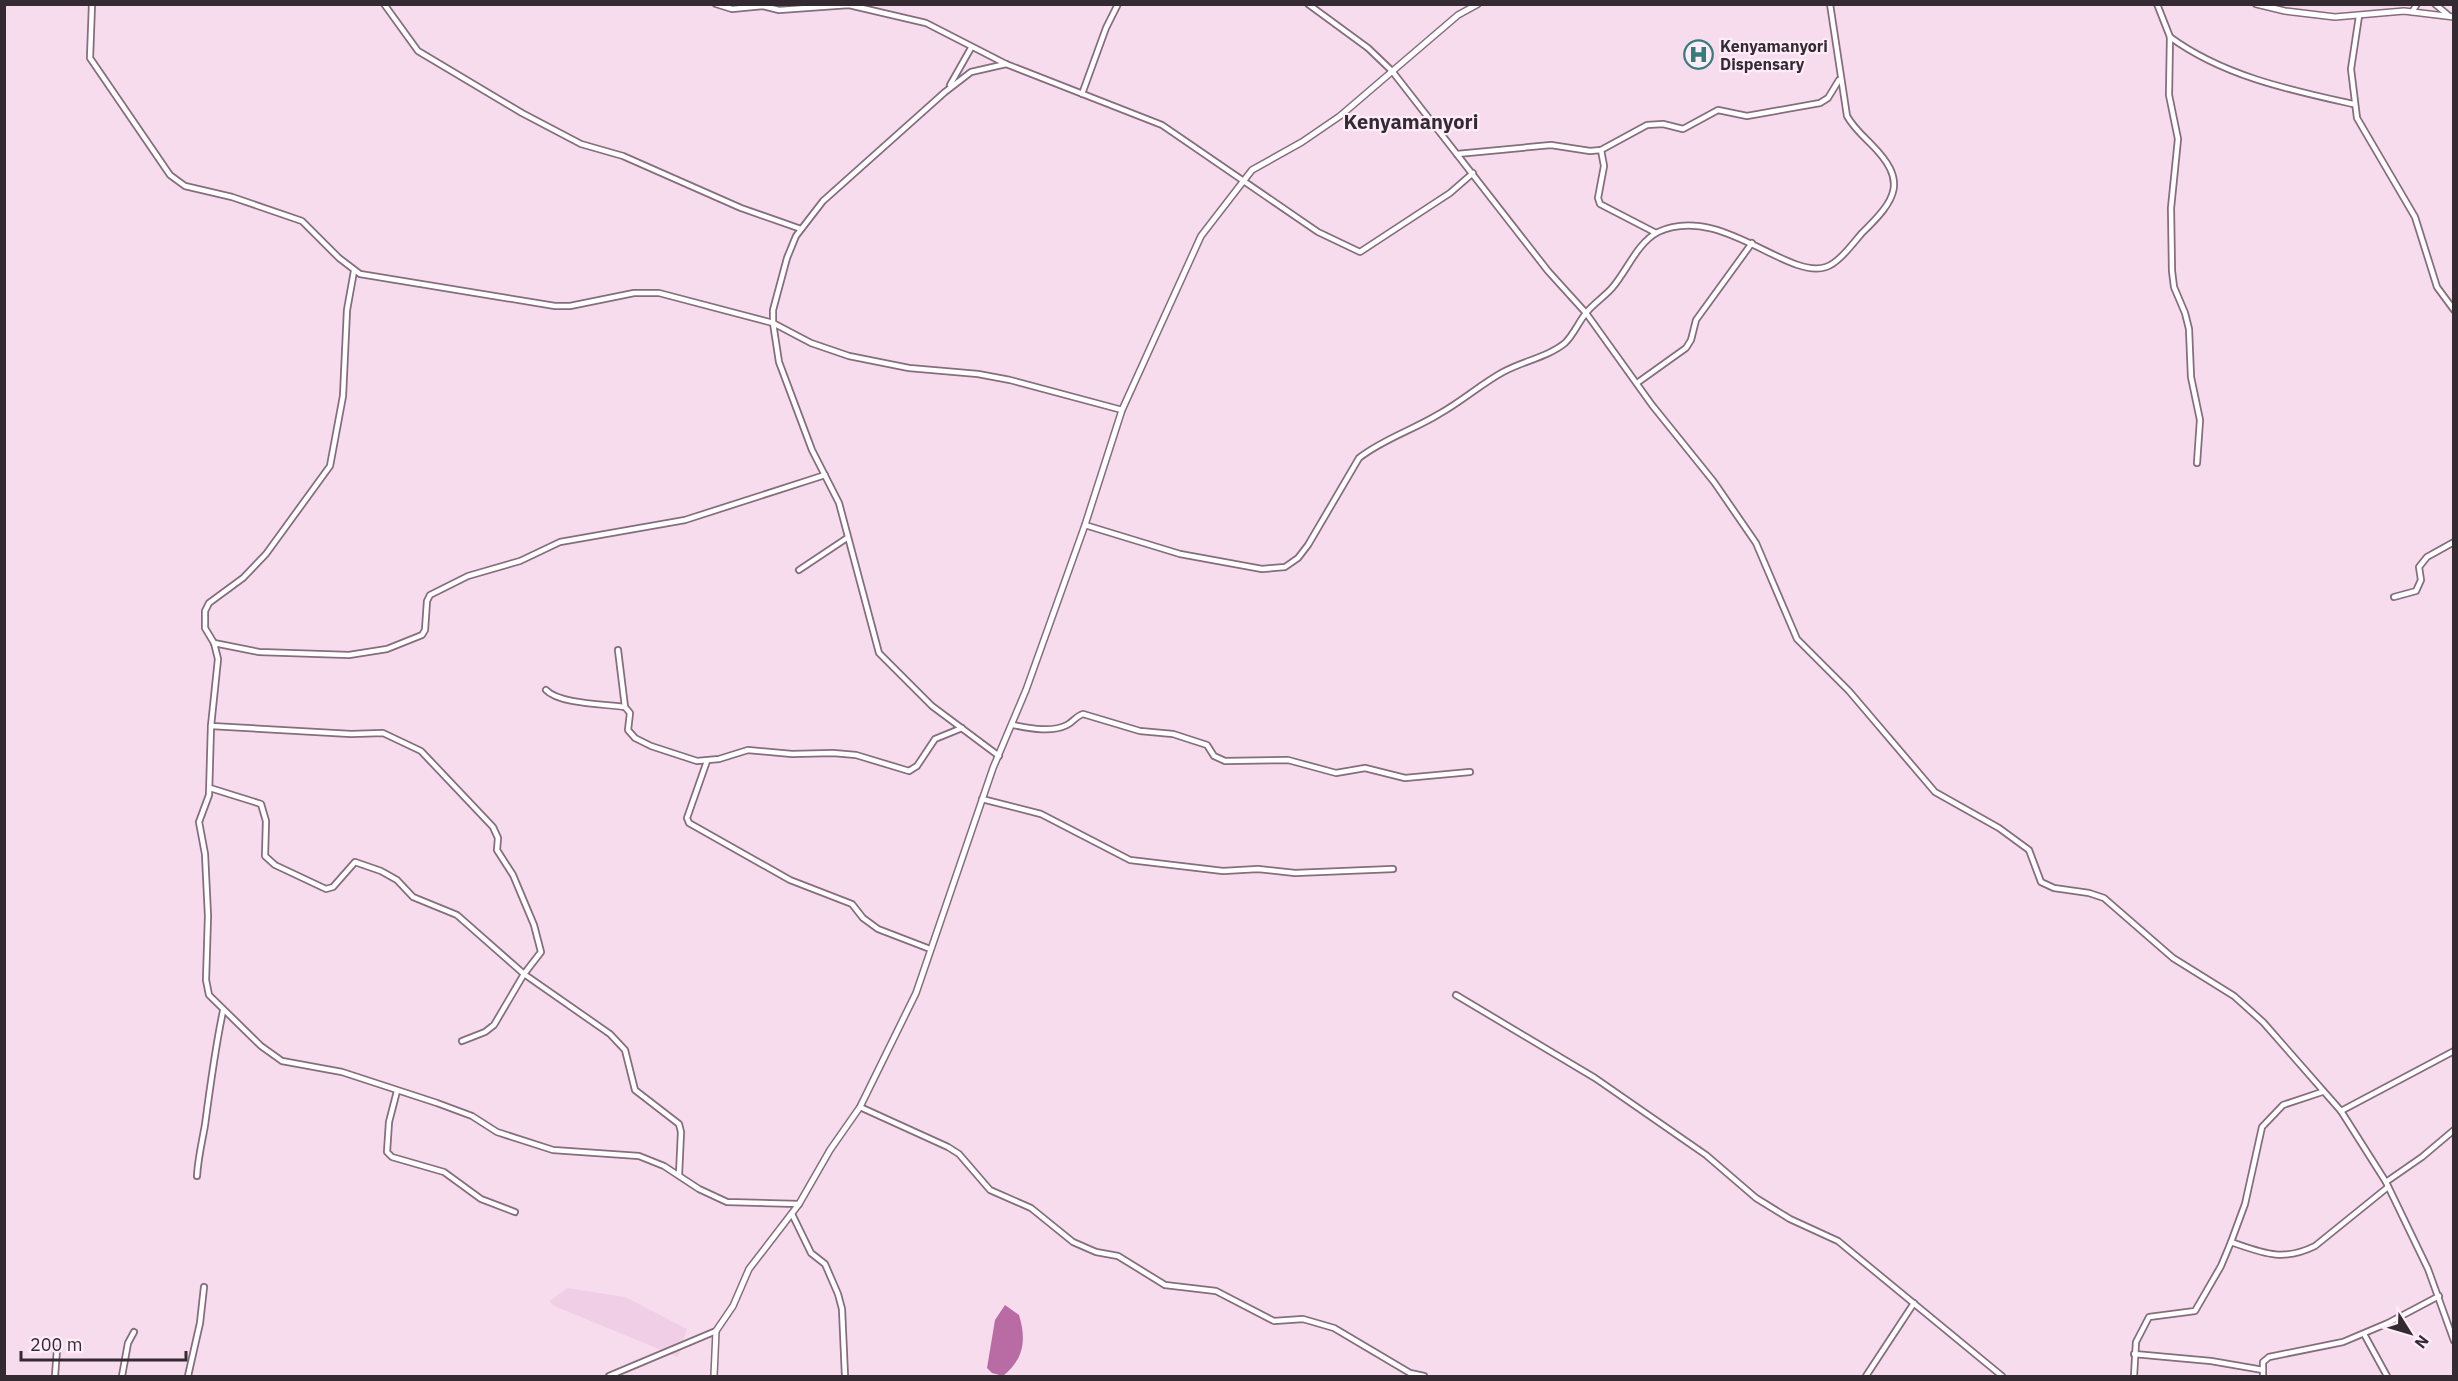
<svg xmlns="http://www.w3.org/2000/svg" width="2458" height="1381" font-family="'IBM Plex Sans',sans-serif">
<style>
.built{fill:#f0cee5}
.water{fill:#b96ba4}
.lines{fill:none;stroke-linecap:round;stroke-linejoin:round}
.minor-casing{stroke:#856d7e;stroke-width:8}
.tertiary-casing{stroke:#856d7e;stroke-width:8}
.minor{stroke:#fff;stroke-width:4.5}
.tertiary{stroke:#fff;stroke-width:5}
.labels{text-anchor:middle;stroke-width:4.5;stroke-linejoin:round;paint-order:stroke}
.poi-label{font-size:16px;font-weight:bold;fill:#342a31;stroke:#feedf8;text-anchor:start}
.quarter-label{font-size:20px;font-weight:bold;fill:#342a31;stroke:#feedf8}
</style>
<rect width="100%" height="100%" fill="#f7dcee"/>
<polygon class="built" points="567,1288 625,1297 687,1329 678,1357 552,1305 550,1301"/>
<path class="water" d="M1005,1305L1019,1315C1027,1341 1023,1360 1003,1376L992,1373L987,1368L995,1320Z"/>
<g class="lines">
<defs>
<g id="minor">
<polyline points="92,4 90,58 170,175 185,186 232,197 302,221 339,258 360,274 555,306 570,306 634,293 659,293 773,323 811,343 849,356 909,368 978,374 1010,380 1122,410"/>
<polyline points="384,4 418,51 522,113 581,144 623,156 741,208 801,229"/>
<polyline points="716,4 732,9 763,6 779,10 849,5 926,23 1006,64 1162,125 1318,232 1360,252 1450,193 1473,173"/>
<polyline points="1308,4 1368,48 1392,71 1548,271 1586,313 1652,405 1714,482 1756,543 1797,639 1849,691 1935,792 1999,828 2029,850 2041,882 2054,888 2089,893 2104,898 2173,958 2234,996 2263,1022 2341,1111 2386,1182 2428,1269 2454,1341"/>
<polyline points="2157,4 2170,37 2169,95 2178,139 2171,208 2172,271 2174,287 2185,313 2189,329 2191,377 2200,420 2197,463"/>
<polyline points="2435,4 2448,15"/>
<polyline points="2412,12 2417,4"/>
<polyline points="2359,16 2351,69 2357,118 2415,217 2437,287 2454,310"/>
<path d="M2170,37C2223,76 2290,90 2353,104"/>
<polyline points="950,85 971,48"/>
<polyline points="1082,94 1106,28 1118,4"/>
<polyline points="1601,150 1604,166 1598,198 1600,204 1656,233"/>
<polyline points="1457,154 1551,145 1590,151 1601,150 1647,125 1663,124 1683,129 1718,110 1747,116 1820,103 1828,98 1839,80"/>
<polyline points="354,271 347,310 343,396 330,466 266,554 243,578 209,603 205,611 205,628 214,643 218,659 211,726 209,795 199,822 205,854 208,916 206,980 209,995 261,1046 282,1061 342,1072 437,1103 472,1116 497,1132 553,1150 639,1156 664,1166 699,1189 727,1202 799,1204"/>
<polyline points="1637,383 1686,348 1691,340 1696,320 1752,243"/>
<path d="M1085,525L1180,554L1262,569L1285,567L1298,558L1308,545L1359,458C1383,439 1413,430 1439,414C1461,402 1481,384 1503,372C1523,361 1548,357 1565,343C1574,334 1578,323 1586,313C1593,304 1604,297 1612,288C1627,271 1637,243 1658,232C1720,203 1787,280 1826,267C1839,263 1853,243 1862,233C1897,199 1908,181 1871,144C1862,135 1853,127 1847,116L1830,4"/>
<polyline points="799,570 847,538"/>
<polyline points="2394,597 2416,591 2421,580 2419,567 2427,557 2454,542"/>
<polyline points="214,643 259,652 349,655 387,649 422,635 425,630 427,601 430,595 468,576 520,561 560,542 685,520 825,475"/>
<polyline points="618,650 625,707"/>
<path d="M546,690C559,704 605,704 625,707L630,713L628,730L635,738L651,746L697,761L719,759L748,750L792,754L833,753L856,755L909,771L917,766L935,739L962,728"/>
<path d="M1013,725C1029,728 1051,733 1067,725C1073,722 1076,716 1083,714L1140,731L1173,734L1207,745L1214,756L1225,761L1288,760L1336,773L1365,768L1405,778L1470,772"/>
<polyline points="211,726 351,734 383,733 421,751 493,827 498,838 497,850 513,875 534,925 541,952 524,974 494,1025 485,1032 462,1041"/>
<polyline points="999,756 932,706 879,653 839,503 812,450 779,362 773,323 773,310 787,258 796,236 823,201 945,92 971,72 1006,64"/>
<polyline points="707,761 687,818 689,823 790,880 852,904 863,918 878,929 930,949"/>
<polyline points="210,788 261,804 266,821 265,856 275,865 326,889 333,887 355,862 381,871 397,880 413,897 457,915 524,974 610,1034 625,1050 635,1090 679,1124 681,1132 679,1175"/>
<polyline points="982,799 1041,814 1130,860 1223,871 1258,869 1295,873 1393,869"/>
<polyline points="1456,995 1595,1078 1706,1155 1756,1198 1790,1219 1838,1241 2002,1376"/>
<polyline points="397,1091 389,1122 387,1152 392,1157 444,1172 481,1199 515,1212"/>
<polyline points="860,1107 948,1147 959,1154 990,1190 1031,1208 1073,1242 1096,1252 1118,1256 1165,1285 1216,1291 1274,1321 1303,1319 1334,1328 1410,1373 1424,1376"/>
<polyline points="2341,1111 2454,1051"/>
<path d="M197,1176C198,1158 202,1142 205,1125C210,1087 215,1049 223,1011"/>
<polyline points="2386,1182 2422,1157 2454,1130"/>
<polyline points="792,1214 811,1253 825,1264 838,1294 842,1309 845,1376"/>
<path d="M2231,1242C2263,1253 2283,1262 2315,1246L2388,1187"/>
<polyline points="2364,1334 2387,1376"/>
<polyline points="2134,1354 2211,1361 2263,1370"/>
<polyline points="55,1376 57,1349"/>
<polyline points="122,1376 128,1343 134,1332"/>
<polyline points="188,1376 200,1323 204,1287"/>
<polyline points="609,1376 716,1331"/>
<polyline points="1866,1376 1914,1303"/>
<polyline points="2134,1376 2136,1342 2149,1317 2195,1311 2221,1266 2231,1242 2245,1204 2262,1127 2283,1105 2322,1092"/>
<polyline points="2263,1376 2263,1362 2269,1357 2343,1342 2388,1323 2439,1296"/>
</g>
<g id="tertiary">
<polyline points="2256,4 2285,11 2335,17 2404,11 2454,17"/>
<polyline points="714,1376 716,1331 733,1306 749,1269 799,1204 830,1150 860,1107 916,993 993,768 1026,690 1085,525 1122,410 1201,236 1252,170 1302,142 1340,116 1458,15 1478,4"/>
</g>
</defs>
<use href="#minor" class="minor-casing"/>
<use href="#tertiary" class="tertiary-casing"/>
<use href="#minor" class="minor"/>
<use href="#tertiary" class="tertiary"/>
</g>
<defs>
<symbol id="hospital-ring" viewBox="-11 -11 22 22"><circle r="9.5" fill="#feedf8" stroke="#347d7b" stroke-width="1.5"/><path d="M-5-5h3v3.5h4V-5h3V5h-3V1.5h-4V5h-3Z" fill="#347d7b"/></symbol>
</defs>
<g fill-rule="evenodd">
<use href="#hospital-ring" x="1682" y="38" width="33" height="33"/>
</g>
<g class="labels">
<g class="poi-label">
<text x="1720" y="52">Kenyamanyori<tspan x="1720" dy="18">Dispensary</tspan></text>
</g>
<g class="quarter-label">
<text x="1411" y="129">Kenyamanyori</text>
</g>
</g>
<rect width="2458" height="1381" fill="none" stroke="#342a31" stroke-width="12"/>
<g transform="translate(2410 1333) rotate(127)" stroke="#feedf8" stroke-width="4.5" paint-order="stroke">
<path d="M0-4.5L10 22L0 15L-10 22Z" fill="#342a31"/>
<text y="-9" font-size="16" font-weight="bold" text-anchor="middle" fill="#342a31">N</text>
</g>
<path d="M21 1351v9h165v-9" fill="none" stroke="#342a31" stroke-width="3"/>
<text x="30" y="1351" font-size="18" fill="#342a31" stroke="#feedf8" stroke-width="4.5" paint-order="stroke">200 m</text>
</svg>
